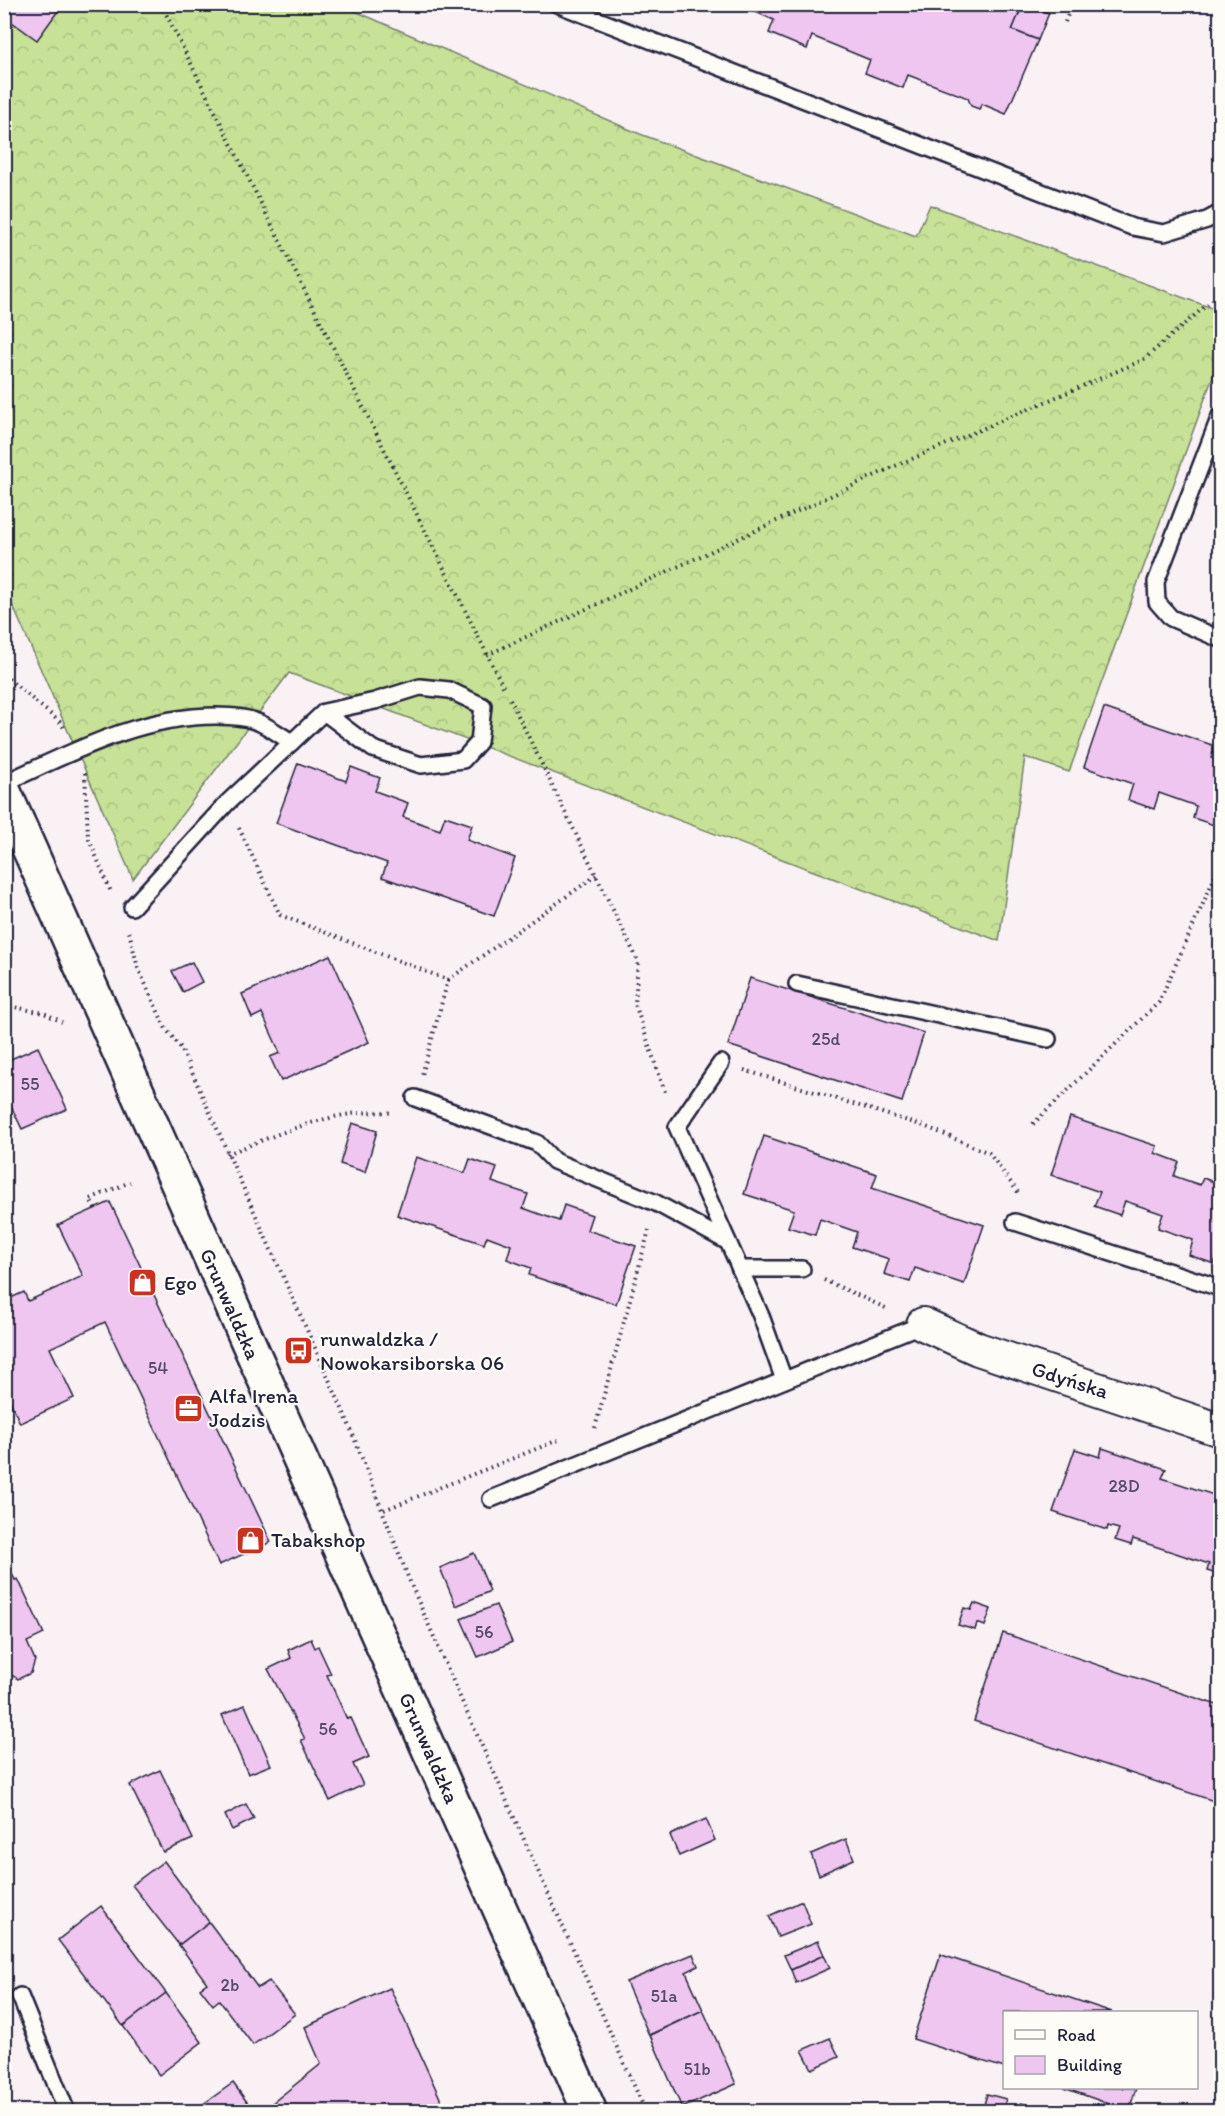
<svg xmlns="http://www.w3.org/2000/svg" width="1225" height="2116" font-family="Itim,sans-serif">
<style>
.forest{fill:url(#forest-crowns);stroke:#748269;stroke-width:1.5}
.building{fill:#efc6ef;stroke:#22223b;stroke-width:1.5}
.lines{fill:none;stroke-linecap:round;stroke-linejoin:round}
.lane-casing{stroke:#22223b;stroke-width:20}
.street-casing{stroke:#22223b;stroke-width:36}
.secondary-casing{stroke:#22223b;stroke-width:38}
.path{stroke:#22223b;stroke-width:4;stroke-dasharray:1.5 4.5;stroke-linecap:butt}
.lane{stroke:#fdfcf7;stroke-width:15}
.street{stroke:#fdfcf7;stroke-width:32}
.secondary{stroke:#fdfcf7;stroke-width:33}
.labels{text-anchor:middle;stroke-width:4.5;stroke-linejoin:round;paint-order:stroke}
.number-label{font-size:18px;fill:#554b68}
.poi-label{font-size:21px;fill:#22223b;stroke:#fdfcf7;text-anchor:start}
.street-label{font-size:21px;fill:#22223b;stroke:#fdfcf7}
</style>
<defs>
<pattern id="forest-crowns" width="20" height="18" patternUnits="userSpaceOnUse" patternTransform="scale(1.5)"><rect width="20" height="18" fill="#c7e197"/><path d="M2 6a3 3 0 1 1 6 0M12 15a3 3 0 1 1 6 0" fill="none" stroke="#abc183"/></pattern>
</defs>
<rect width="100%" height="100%" fill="#faf1f5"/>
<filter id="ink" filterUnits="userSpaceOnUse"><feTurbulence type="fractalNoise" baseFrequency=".0167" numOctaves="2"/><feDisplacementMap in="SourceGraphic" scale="12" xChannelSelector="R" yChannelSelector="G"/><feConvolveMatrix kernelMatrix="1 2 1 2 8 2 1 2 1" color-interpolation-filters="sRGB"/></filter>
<g filter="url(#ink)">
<polygon class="forest" points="4,5 341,5 640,134 916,236 930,205 1220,311 1220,357 1069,772 1025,757 999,941 289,673 133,879 5,588"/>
<g class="building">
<polygon points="14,4 63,4 37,40 5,17"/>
<polygon points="1023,4 1049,13 1038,40 1012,30"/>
<polygon points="1023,4 1012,30 1038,40 1006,114 982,104 979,109 971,106 968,98 908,75 903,88 865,73 870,60 812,36 807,49 769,33 774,20 739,5"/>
<polygon points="1104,708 1215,746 1211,758 1220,761 1220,827 1193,818 1196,806 1159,793 1154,809 1128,800 1133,784 1084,767"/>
<polygon points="298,763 346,781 351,767 380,778 375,791 408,803 403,817 440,830 445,816 472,825 467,840 515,858 494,916 382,877 387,863 276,823"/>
<polygon points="330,955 369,1042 281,1081 270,1057 280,1053 262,1013 252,1018 242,994"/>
<polygon points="192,962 202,982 183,992 172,971"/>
<polygon points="750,978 924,1033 902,1102 728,1045"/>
<polygon points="38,1047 67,1109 22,1129 11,1106 4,1109 4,1062"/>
<polygon points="1070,1117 1157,1146 1155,1153 1179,1162 1174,1176 1200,1185 1203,1178 1220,1184 1220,1249 1214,1264 1189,1255 1193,1240 1158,1228 1163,1214 1125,1201 1120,1215 1094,1206 1100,1192 1051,1175"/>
<polygon points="352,1123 377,1131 365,1172 340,1164"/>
<polygon points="764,1136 877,1174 872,1188 984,1225 964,1284 915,1268 910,1282 884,1274 889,1259 852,1247 857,1232 820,1219 815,1235 788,1227 794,1210 744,1194"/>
<polygon points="416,1157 465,1173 470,1159 497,1168 492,1182 528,1194 523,1208 559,1221 564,1205 592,1215 587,1230 636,1246 616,1304 529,1275 531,1268 507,1259 511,1245 487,1236 484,1244 397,1215"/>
<polygon points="110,1202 271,1542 219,1565 105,1322 50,1348 74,1398 20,1423 4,1388 4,1301 24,1292 28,1301 83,1276 58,1225"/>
<polygon points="1102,1448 1166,1469 1162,1478 1220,1497 1220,1575 1207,1571 1209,1564 1133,1539 1131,1545 1115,1540 1119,1529 1108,1526 1107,1530 1053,1512 1075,1449 1100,1457"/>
<polygon points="474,1553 490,1591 456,1606 440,1568"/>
<polygon points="4,1557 15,1580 18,1579 44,1634 27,1642 35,1660 31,1673 18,1679 4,1671"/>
<polygon points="974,1603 991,1609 985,1626 977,1623 975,1630 958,1625 964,1608 971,1610"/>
<polygon points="496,1605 512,1642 478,1657 461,1619"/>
<polygon points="1003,1633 1220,1706 1220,1803 974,1721"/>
<polygon points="311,1639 315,1648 318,1646 331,1674 327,1675 347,1719 351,1718 369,1757 353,1764 363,1785 330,1801 301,1740 305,1739 268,1669 291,1658 288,1650"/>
<polygon points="245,1705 271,1765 248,1774 222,1715"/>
<polygon points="160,1770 193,1839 163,1852 130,1785"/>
<polygon points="246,1804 254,1819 232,1830 225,1815"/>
<polygon points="706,1819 715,1840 679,1856 670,1835"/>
<polygon points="846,1839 854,1859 819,1875 811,1854"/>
<polygon points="164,1861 209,1922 179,1945 132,1885"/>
<polygon points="802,1901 811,1924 778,1937 769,1916"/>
<polygon points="101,1906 166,1993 123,2026 58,1940"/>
<polygon points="209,1922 258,1988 269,1981 295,2014 253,2045 219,2000 213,2005 200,1988 207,1983 179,1945"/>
<polygon points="818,1941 824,1955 791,1970 784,1955"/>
<polygon points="693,1954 698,1966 686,1972 703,2010 649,2035 626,1982"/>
<polygon points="941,1954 942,1955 1112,2012 1004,2012 1004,2068 913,2039"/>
<polygon points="824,1955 830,1968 796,1983 791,1970"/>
<polygon points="390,1988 444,2107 435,2112 261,2112 321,2064 305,2027"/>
<polygon points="166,1993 202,2042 159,2075 123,2026"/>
<polygon points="703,2010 736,2084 682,2108 650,2035"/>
<polygon points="830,2038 839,2057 812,2069 802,2050"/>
<polygon points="233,2083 247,2102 235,2112 192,2112"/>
<polygon points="1064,2088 1136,2088 1129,2111"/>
<polygon points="987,2094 1006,2099 1002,2112 982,2112"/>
<polygon points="1021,2103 1045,2110 1018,2112"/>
</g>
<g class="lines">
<defs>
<g id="lane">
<polyline points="557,4 1132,227 1164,233 1207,220 1220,213"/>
<polyline points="1220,416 1156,582 1157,602 1171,618 1220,639"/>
<path d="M4,783C73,752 139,716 216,716C230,716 247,717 260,723C271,728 281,736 292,742"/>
<polyline points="132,907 227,803 324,712 375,701 420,687 449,690 483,706 479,742 463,760 421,765 373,749 324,712"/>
<polyline points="797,984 1048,1039"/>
<polyline points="721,1063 677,1127 761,1316 784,1380"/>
<polyline points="415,1098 537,1143 554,1161 656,1203 728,1242"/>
<polyline points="1015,1222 1220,1288"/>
<polyline points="740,1269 802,1269"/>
<polyline points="491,1499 923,1324"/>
<polyline points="20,1996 67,2112"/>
</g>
<polyline id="street" points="923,1324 978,1349 1220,1430"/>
<polyline id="secondary" points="4,792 590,2112"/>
</defs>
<use href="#lane" class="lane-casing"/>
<use href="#street" class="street-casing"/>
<use href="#secondary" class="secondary-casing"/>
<g class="path">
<polyline points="161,4 505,690"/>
<polyline points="1065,22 1072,4"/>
<polyline points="487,655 893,467 1143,360 1216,297 1220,288"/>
<polyline points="4,675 61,723 64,728"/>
<polyline points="510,699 638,961 635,1004 666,1095"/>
<polyline points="85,773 88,837 111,892"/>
<polyline points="239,828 280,915 448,980 422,1075"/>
<polyline points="129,932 138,968 166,1029 181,1048 348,1422 410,1582 457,1690 646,2112"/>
<polyline points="448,980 597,875"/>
<polyline points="4,1005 44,1013 62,1022"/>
<polyline points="744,1070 924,1126 989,1153 1020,1195"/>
<polyline points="1033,1124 1159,1002 1218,870"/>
<path d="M227,1154C280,1134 336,1107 393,1113"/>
<polyline points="95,1209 90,1199 130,1182"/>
<polyline points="824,1280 888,1309"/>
<polyline points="595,1428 649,1230"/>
<polyline points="384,1510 561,1439"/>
</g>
<use href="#lane" class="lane"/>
<use href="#street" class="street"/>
<use href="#secondary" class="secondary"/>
</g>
</g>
<defs>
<symbol id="shop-square" viewBox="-11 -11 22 22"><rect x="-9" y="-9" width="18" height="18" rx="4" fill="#c8321e" stroke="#fdfcf7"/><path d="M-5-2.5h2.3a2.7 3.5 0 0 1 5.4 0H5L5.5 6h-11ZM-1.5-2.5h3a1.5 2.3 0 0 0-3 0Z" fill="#fff"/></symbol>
<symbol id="bus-square" viewBox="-11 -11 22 22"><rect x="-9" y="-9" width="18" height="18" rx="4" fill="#c8321e" stroke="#fdfcf7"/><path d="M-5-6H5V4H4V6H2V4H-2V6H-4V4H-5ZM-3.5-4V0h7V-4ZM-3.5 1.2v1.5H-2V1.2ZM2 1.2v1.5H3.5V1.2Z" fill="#fff"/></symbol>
<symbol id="office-square" viewBox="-11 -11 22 22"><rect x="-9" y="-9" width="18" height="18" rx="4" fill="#c8321e" stroke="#fdfcf7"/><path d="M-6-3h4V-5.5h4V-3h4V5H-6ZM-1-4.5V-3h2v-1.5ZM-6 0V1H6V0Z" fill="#fff"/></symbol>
</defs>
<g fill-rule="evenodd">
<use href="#shop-square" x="126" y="1266" width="33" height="33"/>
<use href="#bus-square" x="282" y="1334" width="33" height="33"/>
<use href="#office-square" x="172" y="1392" width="33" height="33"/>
<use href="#shop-square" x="234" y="1524" width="33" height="33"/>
</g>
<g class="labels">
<g class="number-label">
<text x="826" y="1045">25d</text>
<text x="30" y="1090">55</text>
<text x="158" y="1374">54</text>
<text x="1124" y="1492">28D</text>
<text x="484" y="1638">56</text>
<text x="328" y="1735">56</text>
<text x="230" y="1991">2b</text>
<text x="664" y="2002">51a</text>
<text x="697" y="2075">51b</text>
</g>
<g class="poi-label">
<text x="164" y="1290">Ego</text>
<text x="320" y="1346">runwaldzka /<tspan x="320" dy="24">Nowokarsiborska 06</tspan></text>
<text x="209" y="1403">Alfa Irena<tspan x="209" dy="24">Jodzis</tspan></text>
<text x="271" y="1547">Tabakshop</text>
</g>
<g class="street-label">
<text transform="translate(230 1304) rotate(66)" y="7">Grunwaldzka</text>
<text transform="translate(1070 1380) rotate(18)" y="7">Gdyńska</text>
<text transform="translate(429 1748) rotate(66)" y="7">Grunwaldzka</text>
</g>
</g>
<rect width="1225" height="2116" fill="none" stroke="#fdfcf7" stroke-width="24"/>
<rect x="12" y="12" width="1201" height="2092" fill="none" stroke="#22223b" stroke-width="2" filter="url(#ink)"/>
<rect x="1003" y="2011" width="195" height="78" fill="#fdfcf7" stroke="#a5a5ac" stroke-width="1.5"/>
<rect x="1015" y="2030" width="30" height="9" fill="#fdfcf7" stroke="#a5a5ac" stroke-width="1.5"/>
<text x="1057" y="2041" font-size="18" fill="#22223b">Road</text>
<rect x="1015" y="2056" width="30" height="18" fill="#efc6ef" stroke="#a5a5ac" stroke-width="1.5"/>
<text x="1057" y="2071" font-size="18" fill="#22223b">Building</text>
</svg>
